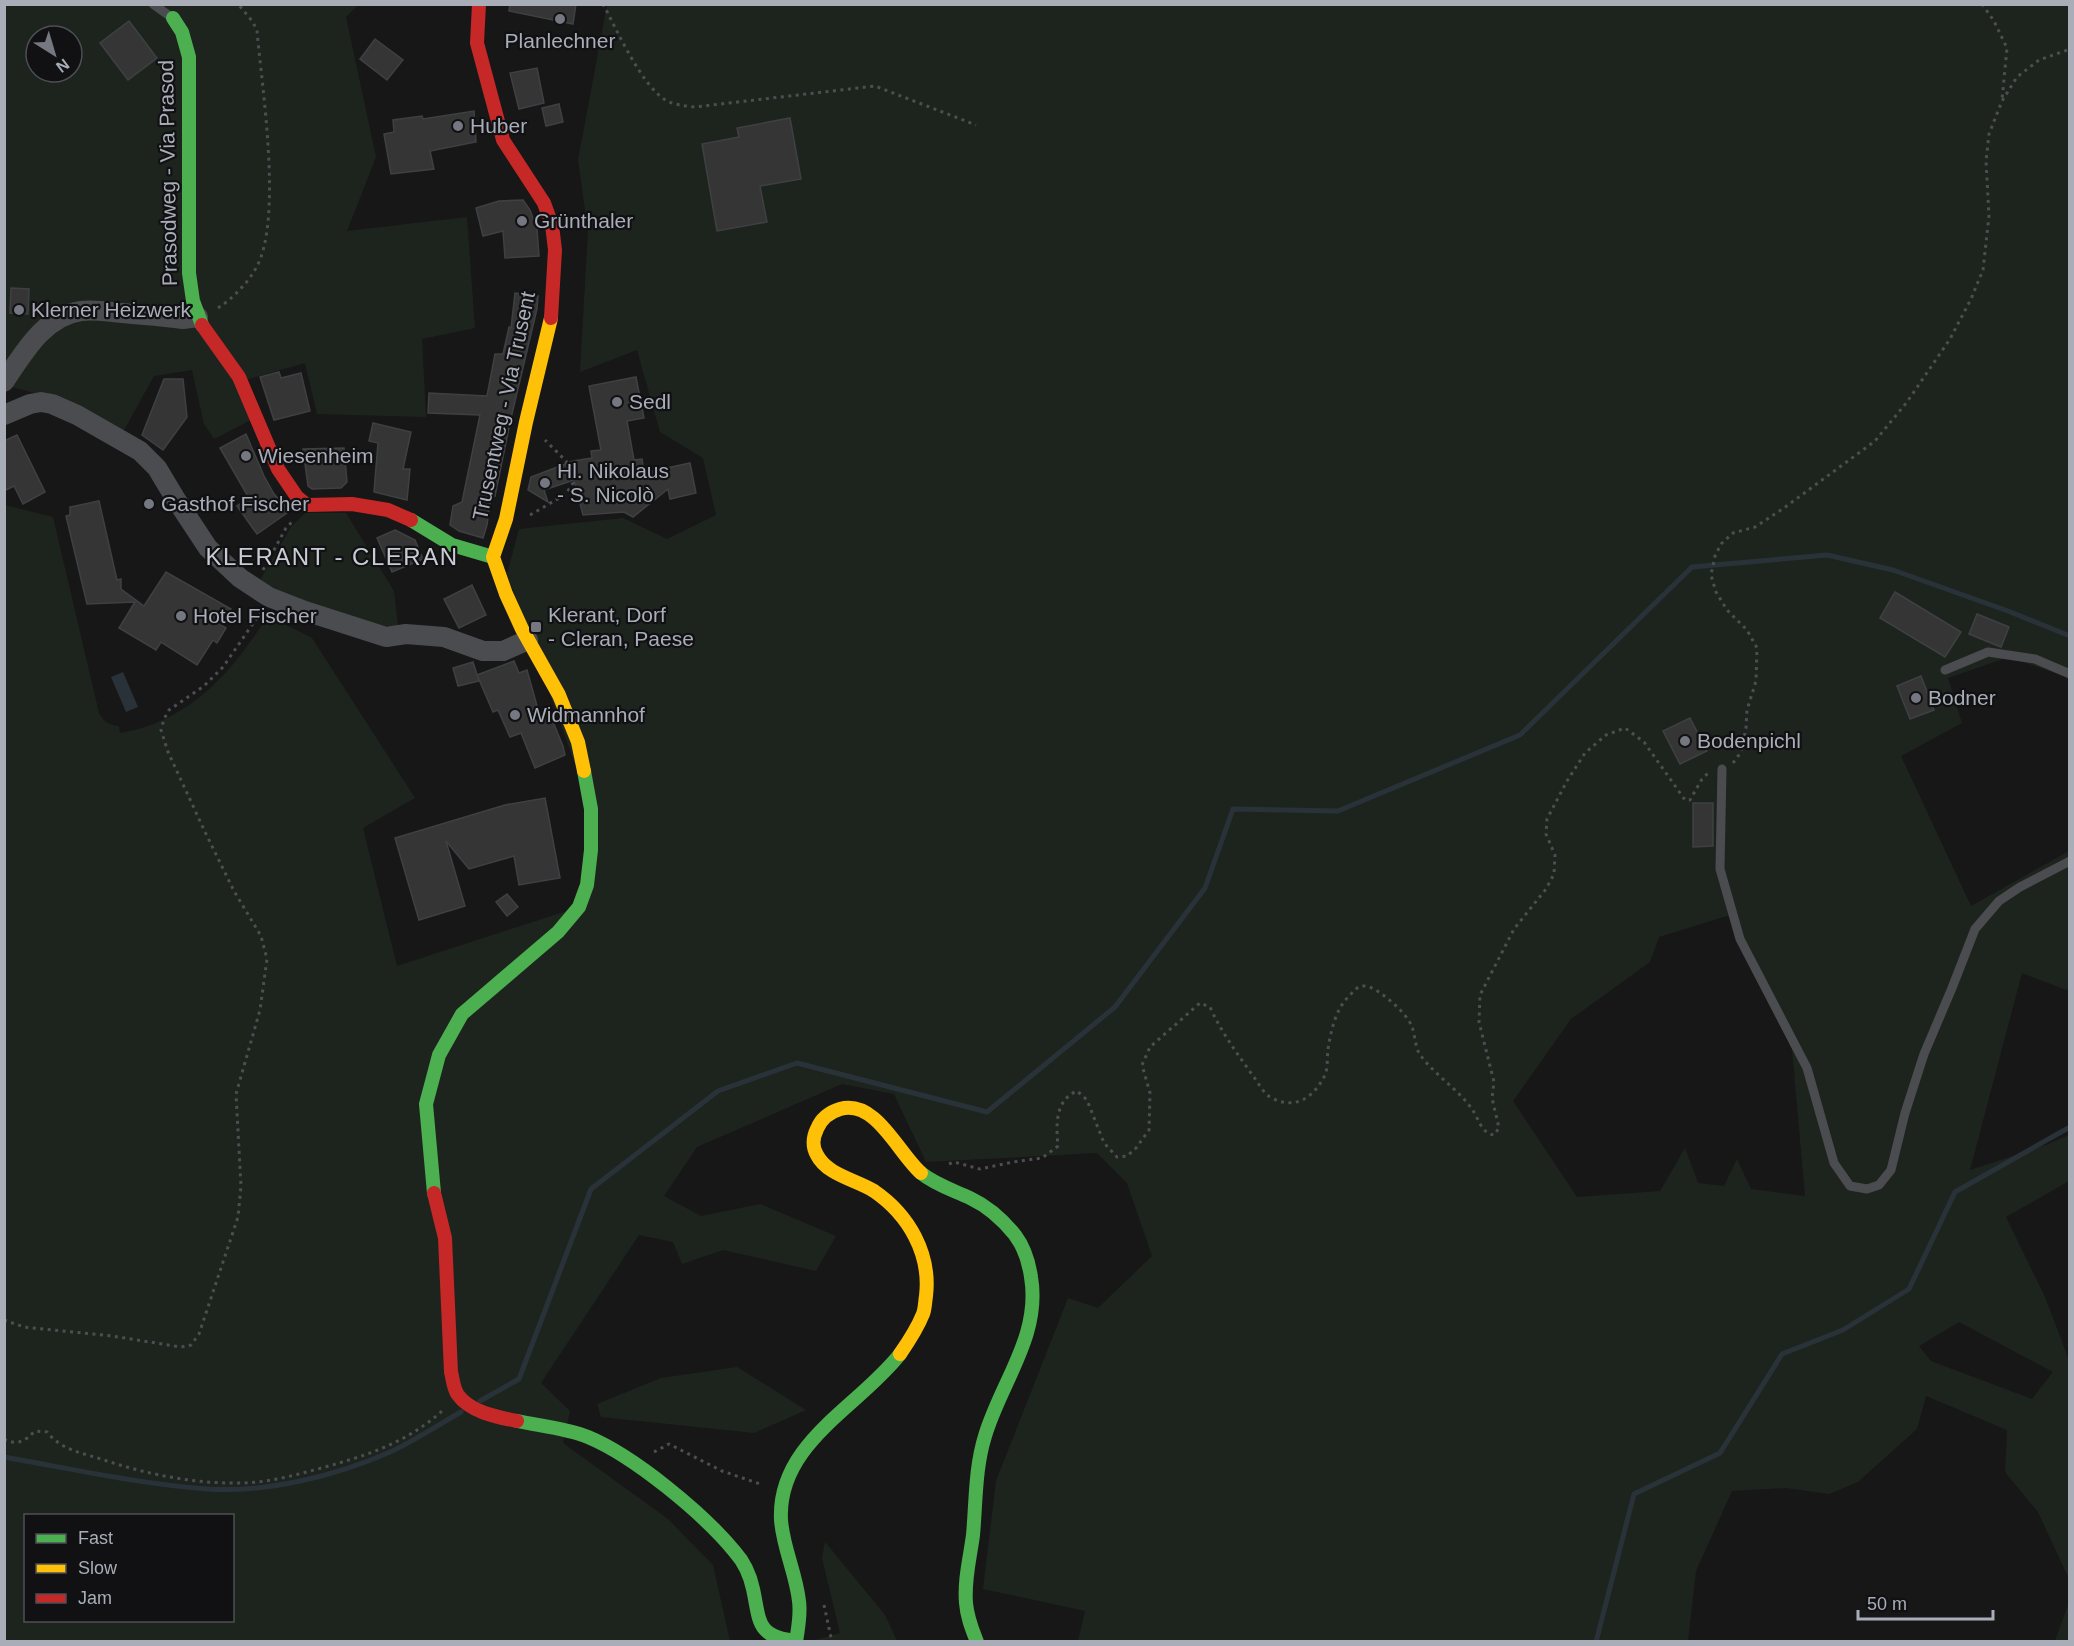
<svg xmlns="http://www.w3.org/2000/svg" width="2074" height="1646" font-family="Helvetica,sans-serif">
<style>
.green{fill:#1d241e;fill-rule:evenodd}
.water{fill:#2a3239}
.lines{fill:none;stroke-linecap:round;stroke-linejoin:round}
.stream{stroke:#2a3239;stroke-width:5}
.building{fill:#353536;stroke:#3f4043;stroke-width:1.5}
.path{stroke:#4d4e52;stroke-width:3;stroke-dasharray:3 4.5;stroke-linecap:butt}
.lane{stroke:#4b4c50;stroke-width:9}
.street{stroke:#4b4c50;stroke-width:20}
.fast{stroke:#4caf50;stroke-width:14}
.slow{stroke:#ffc107;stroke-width:14}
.jam{stroke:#c62828;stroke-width:14}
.poi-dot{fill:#757880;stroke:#111113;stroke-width:2}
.labels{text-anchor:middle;stroke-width:4.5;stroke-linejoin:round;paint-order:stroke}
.poi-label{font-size:21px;fill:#a8adb8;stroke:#111113;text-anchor:start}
.street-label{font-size:21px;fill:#a8adb8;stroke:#111113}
.quarter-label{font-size:24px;letter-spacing:1.5px;fill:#c9ccd4;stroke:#111113}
</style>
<rect width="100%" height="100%" fill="#171717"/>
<g class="green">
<path d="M4,5H358L346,17L376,157L347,231L467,217L475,328L422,339L426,417L317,414L305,363L235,383L251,420L214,439L204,424L192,370L154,376L122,434L56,399L5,385ZM36,36H72V72H36Z"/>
<path d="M607,5H2069V678L2009,657L1948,678L1962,723L1901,756L1971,906L2069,851V988L2066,990L2022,973L1970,1170L2046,1145L2069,1135V1181L2006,1217L2045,1297L2069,1360V1579L2038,1512L2005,1472L2007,1430L1926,1396L1917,1429L1858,1482L1829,1494L1786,1488L1732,1491L1696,1571L1688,1641H1078L1085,1611L983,1589L996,1481L1068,1298L1098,1308L1152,1256L1127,1183L1097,1153L926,1162L894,1094L842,1084L697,1147L664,1196L701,1216L760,1204L836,1236L816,1271L723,1250L682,1264L673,1242L639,1235L541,1383L570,1411L563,1443L668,1519L713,1565L730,1641L5,1642V505L53,517L99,713C104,722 108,725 119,726L120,733C130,731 141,729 151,725C206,704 237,663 268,616L312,638L415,798L363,828L397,966L579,907L591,809L507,574L519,529L623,518L667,539L716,515L703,458L660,432L637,350L580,372L588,231L578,160ZM1730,915L1792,1049L1805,1196L1751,1189L1737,1159L1724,1186L1698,1183L1685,1148L1660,1191L1577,1197L1513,1101L1571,1019L1650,962L1659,937ZM1959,1322L2053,1372L2032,1399L1931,1361L1919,1346ZM26,1516H232V1620H26Z"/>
<path d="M305,513H346L394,591L398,627C351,626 302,601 259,582L291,527Z"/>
<polygon points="737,1367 806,1410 754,1433 601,1417 597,1404 661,1378"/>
<polygon points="825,1542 885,1615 897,1641 808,1642 840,1633 822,1558"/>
<polygon points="2069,1602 2069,1641 2055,1641"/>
</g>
<polygon class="water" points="123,672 138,707 126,712 111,677"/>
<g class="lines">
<g class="stream">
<polyline points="480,1401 519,1379 591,1189 718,1091 797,1063 987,1112 1115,1007 1205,888 1233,809 1338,811 1520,735 1692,567 1827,555 1893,570 2008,611 2070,636"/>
<path d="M4,1457C72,1469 139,1484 207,1489C266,1493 336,1476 390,1452C414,1441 438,1425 461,1412"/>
<polyline points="1596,1642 1634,1494 1720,1453 1782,1354 1843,1330 1909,1289 1955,1192 2070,1127"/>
</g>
</g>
<g class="building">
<polygon points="510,4 576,4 573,24 509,11"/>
<polygon points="129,21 157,58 128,80 100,43"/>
<polygon points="375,39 403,60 387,80 360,59"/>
<polygon points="537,68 544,103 519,109 510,73"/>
<polygon points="559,104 563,122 546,126 542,108"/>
<polygon points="474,111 476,142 430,151 434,169 391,174 384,134 394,132 393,120 422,116 423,119"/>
<polygon points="790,118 801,179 760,186 767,222 717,231 702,144 739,137 737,128"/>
<polygon points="523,200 530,210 537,229 539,256 505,258 503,231 483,236 476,208 499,201"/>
<polygon points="11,288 29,289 28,314 10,313"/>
<polygon points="515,293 538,296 537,309 511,418 495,496 491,496 487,525 483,538 459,531 450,525 453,506 462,502 480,415 428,413 429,393 487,396 495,354 503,354 509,327 511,328"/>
<polygon points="279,372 281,378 301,373 310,411 274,420 260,377"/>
<polygon points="636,377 644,418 627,421 634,460 642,459 644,473 690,463 696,493 670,499 668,489 633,517 624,512 583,515 574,480 544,490 548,502 528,490 531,477 573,461 592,458 591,451 601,450 589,386"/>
<polygon points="164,379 183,379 187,417 163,450 142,435"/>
<polygon points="373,423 411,432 403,469 410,469 407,500 374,492 378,443 369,441"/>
<polygon points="246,434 264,476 274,494 290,511 257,534 237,506 249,498 220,448"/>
<polygon points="17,435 45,492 23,504 14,486 4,491 4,441"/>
<polygon points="344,448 347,482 341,488 312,489 308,486 303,449"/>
<polygon points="99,501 117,580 121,579 121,589 144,606 166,572 231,609 221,625 226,628 217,643 213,640 197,665 161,642 156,650 119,628 135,602 87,604 66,516 70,515 70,507"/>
<polygon points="395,530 415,540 423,559 392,572 377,538"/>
<polygon points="472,585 486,615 459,628 444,599"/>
<polygon points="1895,592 1961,632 1945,657 1880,618"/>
<polygon points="1977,614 2009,627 2001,647 1969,634"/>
<polygon points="514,661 519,673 527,670 539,713 548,710 563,746 565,755 535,768 521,733 510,737 498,710 493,712 477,675"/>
<polygon points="473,662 479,681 458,686 453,668"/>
<polygon points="1921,676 1934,710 1910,719 1897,686"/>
<polygon points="1690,718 1707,751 1680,764 1663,731"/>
<polygon points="545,798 560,878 519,885 514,856 469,869 446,841 465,906 419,920 395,838 505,805"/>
<polygon points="1693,803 1713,803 1713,846 1693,847"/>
<polygon points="507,894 518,907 507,916 496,902"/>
</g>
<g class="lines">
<g class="path">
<path d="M603,4C617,30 642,87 667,101C676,105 685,106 695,107L875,86L976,125"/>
<polyline points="1982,4 1994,21 2007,48 2002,100"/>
<path d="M218,308C233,298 247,284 256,268C283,221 262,88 257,31L253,22L238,4"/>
<polyline points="530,515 566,494 573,483 566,461 545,440"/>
<polyline points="263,570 286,528 292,522"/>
<polyline points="1733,763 1741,752 1746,728 1747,710 1756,681 1757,648 1747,630 1727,610 1716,592 1711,575 1715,556 1721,544 1733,533 1755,527 1784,508 1875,441 1907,402 1950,339 1971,299 1983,270 1989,216 1986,161 1989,134 2002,101 2017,77 2039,60 2070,49"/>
<path d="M949,1164L954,1162L980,1169L1013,1162L1042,1158L1058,1146C1056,1125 1055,1100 1077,1091L1087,1100L1104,1143L1117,1157L1127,1156L1136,1148L1149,1130L1150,1093L1142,1065L1150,1047L1200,1003L1210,1007C1221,1032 1237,1053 1253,1076C1258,1082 1263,1093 1270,1097C1294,1111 1314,1098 1325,1075C1328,1068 1327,1057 1328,1049C1331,1030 1336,1008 1350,995C1354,991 1358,985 1365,986C1378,987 1408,1014 1412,1027C1415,1034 1415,1046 1419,1053C1433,1074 1457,1088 1472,1109C1479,1119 1481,1133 1494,1135L1499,1128L1492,1098L1494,1082L1479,1022L1480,995L1514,929L1546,889L1554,874L1555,855L1546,834L1547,819L1567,781L1585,753L1606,735L1625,728L1644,742L1685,800H1690L1702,779L1708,773"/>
<polyline points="4,1320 24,1327 112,1336 181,1347 191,1345 199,1334 238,1217 241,1186 236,1094 260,1010 267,959 261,936 234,891 206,834 168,752 161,730 164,719 169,710 204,686 223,667 261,612"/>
<path d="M4,1439C18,1446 25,1441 35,1431L47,1432C62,1451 84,1453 107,1461C147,1474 191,1483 233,1483C261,1484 288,1477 314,1470C362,1457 404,1445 442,1411"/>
<polyline points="654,1452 669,1444 722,1471 763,1485"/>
<polyline points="824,1605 832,1642"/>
</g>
<g class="lane">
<polyline points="153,4 171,17"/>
<polyline points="1945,670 1988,652 2035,659 2070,674"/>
<polyline points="1722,769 1720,869 1740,939 1807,1068 1834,1163 1850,1186 1867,1189 1879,1185 1891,1170 1905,1113 1924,1054 1952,988 1975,929 1999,901 2020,887 2070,861"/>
</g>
<g class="street">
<path d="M4,382C23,354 44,316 81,311C94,309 109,312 122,313C143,315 163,316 183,319L198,317"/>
<polyline points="4,415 30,404 41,402 52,404 77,415 140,451 157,468 175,498 208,548 240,578 269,597 305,611 386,637 406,634 444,637 483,651 503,651 528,640"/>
</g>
<g class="fast">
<polyline points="173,18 182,32 189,57 189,273 193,301 202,325"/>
<polyline points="411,520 452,545 493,557"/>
<path d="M921,1173C936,1185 953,1190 970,1198C987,1206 1003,1220 1015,1235C1024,1247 1029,1263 1031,1277C1041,1336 1001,1382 985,1436C975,1468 976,1502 973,1535C970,1558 964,1580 966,1603C967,1617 972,1629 977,1642"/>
<polyline points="434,1193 426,1104 439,1055 462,1014 558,932 579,907 587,885 591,850 591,809 584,771"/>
<path d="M517,1421C540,1426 566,1428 588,1437C634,1456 704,1514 735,1552C744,1562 750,1575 753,1589C760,1621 756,1637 796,1641"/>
<path d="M796,1642C798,1628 801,1615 799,1601C796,1573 783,1548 781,1520C777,1443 859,1407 900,1354"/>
</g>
<g class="slow">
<polyline points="551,318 526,422 506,519 493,557 506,594 522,629 559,695 578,742 584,771"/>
<path d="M900,1354C909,1341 917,1329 923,1314C925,1309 925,1302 926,1296C931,1254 909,1215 874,1191C857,1180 827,1175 817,1155C812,1147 813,1137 817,1129C821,1119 830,1112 840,1109C876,1099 898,1153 921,1173"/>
</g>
<g class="jam">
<polyline points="479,4 477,43 503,140 544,203 552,225 555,250 551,318"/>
<polyline points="202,325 239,377 278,469 297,497 307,505 352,504 388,510 411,520"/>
<path d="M434,1193L445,1238L451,1372C453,1379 453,1388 458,1395C470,1412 497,1417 517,1421"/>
</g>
</g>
<g class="poi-dot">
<circle cx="560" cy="19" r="6"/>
<circle cx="458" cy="126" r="6"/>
<circle cx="522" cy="221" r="6"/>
<circle cx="19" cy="310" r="6"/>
<circle cx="617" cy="402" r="6"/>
<circle cx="246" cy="456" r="6"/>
<circle cx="545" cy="483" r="6"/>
<circle cx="149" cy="504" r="6"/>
<circle cx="181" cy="616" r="6"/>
<rect x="530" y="621" width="12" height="12" rx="3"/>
<circle cx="1916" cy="698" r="6"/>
<circle cx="515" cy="715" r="6"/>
<circle cx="1685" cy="741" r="6"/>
</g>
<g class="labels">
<g class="poi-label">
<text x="560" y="48" text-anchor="middle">Planlechner</text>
<text x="470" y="133">Huber</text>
<text x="534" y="228">Grünthaler</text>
<text x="31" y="317">Klerner Heizwerk</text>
<text x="629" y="409">Sedl</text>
<text x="258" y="463">Wiesenheim</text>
<text x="557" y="478">Hl. Nikolaus<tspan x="557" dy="24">- S. Nicolò</tspan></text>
<text x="161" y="511">Gasthof Fischer</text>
<text x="548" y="622">Klerant, Dorf<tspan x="548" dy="24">- Cleran, Paese</tspan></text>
<text x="193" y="623">Hotel Fischer</text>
<text x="1928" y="705">Bodner</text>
<text x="527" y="722">Widmannhof</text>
<text x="1697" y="748">Bodenpichl</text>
</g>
<g class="street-label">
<text transform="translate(168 173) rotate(-91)" y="7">Prasodweg - Via Prasod</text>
<text transform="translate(504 406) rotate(-78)" y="7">Trusentweg - Via Trusent</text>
</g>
<g class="quarter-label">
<text x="332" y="565">KLERANT - CLERAN</text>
</g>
</g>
<rect width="2074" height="1646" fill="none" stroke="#a8adb8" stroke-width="12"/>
<rect x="24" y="1514" width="210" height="108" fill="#111113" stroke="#4d4f55" stroke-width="1.5"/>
<rect x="36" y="1534" width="30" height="9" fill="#4caf50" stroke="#4d4f55" stroke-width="1.5"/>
<text x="78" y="1544" font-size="18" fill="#a8adb8">Fast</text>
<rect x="36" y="1564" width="30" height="9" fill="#ffc107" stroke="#4d4f55" stroke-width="1.5"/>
<text x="78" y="1574" font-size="18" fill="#a8adb8">Slow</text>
<rect x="36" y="1594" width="30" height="9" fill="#c62828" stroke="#4d4f55" stroke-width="1.5"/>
<text x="78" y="1604" font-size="18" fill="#a8adb8">Jam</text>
<g transform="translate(54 54) rotate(143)"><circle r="28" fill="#111113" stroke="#4d4f55" stroke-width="1.5"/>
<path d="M0-4.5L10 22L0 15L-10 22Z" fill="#757880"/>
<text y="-9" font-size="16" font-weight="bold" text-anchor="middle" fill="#a8adb8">N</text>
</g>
<path d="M1858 1610v9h135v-9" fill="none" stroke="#a8adb8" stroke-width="3"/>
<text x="1867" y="1610" font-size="18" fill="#a8adb8" stroke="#111113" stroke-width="4.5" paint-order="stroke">50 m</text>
</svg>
